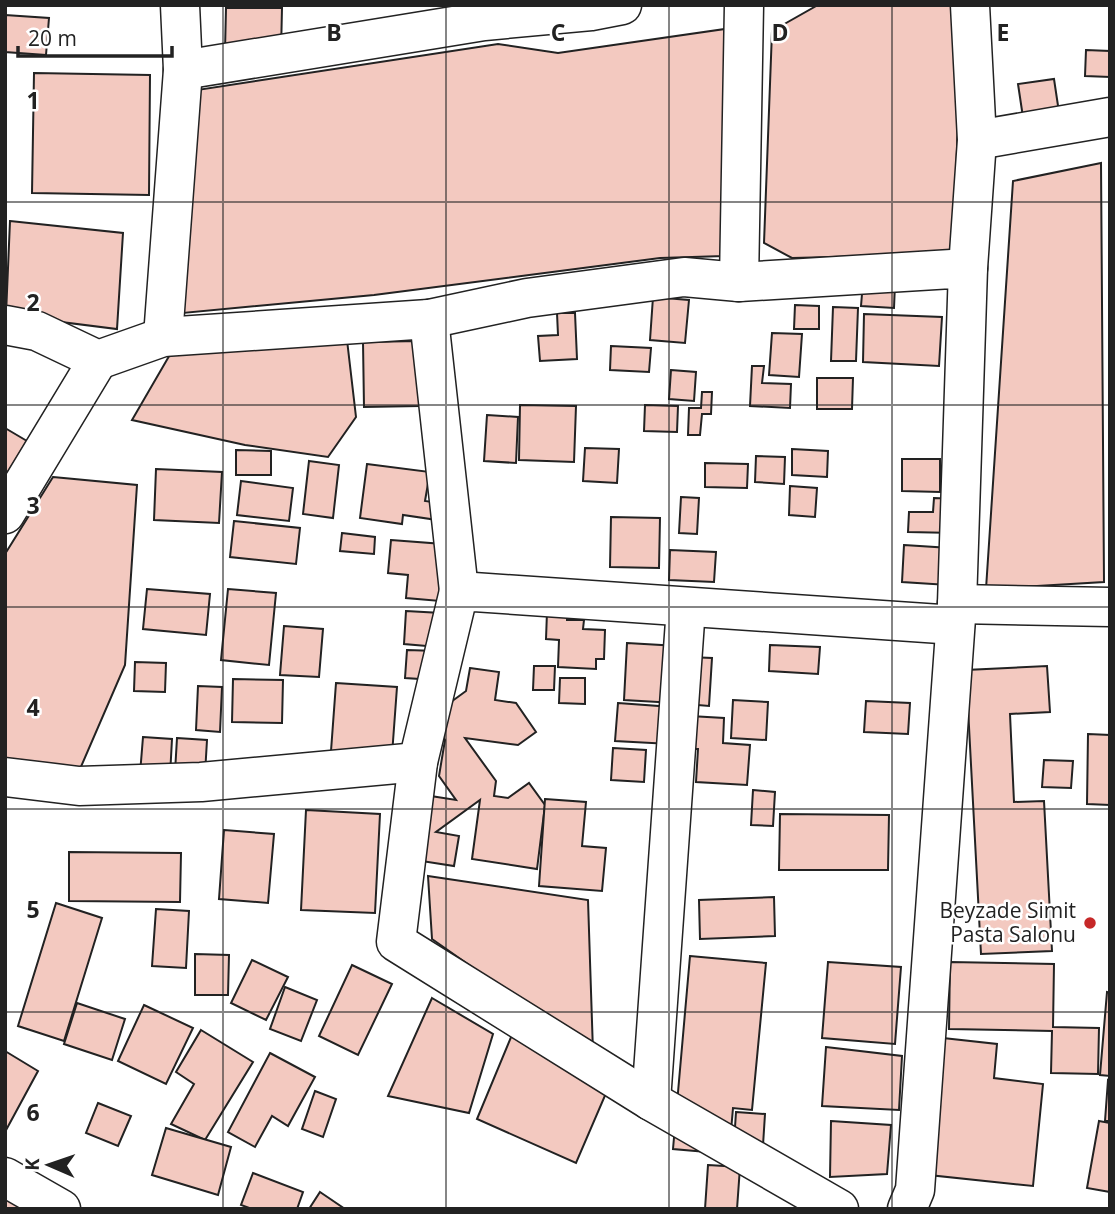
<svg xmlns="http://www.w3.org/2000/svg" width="1115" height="1214" font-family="'Open Sans',sans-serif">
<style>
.building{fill:#f3c9c0;stroke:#222;stroke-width:2}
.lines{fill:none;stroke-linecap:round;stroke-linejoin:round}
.minor-casing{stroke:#222;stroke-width:41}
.minor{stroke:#fff;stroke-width:38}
.grid{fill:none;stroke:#222;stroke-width:2;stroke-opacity:0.55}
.poi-dot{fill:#c62828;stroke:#fff;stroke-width:2.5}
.labels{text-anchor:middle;stroke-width:5;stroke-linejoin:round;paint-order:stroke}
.poi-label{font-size:21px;fill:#222;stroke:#fff;text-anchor:end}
.grid-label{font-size:23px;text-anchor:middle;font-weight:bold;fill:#222;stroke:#fff;stroke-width:5;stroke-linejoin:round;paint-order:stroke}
</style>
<rect width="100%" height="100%" fill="#fff"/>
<g class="building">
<polygon points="818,5 952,5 959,97 953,254 792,258 764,243 772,31"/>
<polygon points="226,8 282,8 281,52 225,51"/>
<polygon points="5,15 49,18 46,55 5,52"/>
<polygon points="725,29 724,256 660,258 374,295 183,313 197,90 498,44 558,53"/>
<polygon points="1086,50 1110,51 1110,77 1085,76"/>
<polygon points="34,73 150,75 149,195 32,193"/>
<polygon points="1054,79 1060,119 1024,124 1018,84"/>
<polygon points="1101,163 1104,582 986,589 1013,181"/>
<polygon points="10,221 123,233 117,329 6,315"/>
<polygon points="863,282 895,284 894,308 861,306"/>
<polygon points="653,297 689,300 685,343 650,340"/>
<polygon points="795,305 819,306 819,329 794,329"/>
<polygon points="833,307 858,308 856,361 831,361"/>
<polygon points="557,313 575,313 577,359 540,361 538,336 558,335"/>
<polygon points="864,314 942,317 939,366 863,362"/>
<polygon points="772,333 802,334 799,377 769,375"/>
<polygon points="179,339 347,340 356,417 328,457 245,445 132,420"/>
<polygon points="420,341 420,406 364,407 363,342"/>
<polygon points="611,346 651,348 649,372 610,370"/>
<polygon points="752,366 764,366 762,383 791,384 790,408 750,406"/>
<polygon points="671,370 696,372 694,401 669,399"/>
<polygon points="817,378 853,378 852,409 817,409"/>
<polygon points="702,392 712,392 711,414 702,414 700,435 688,435 689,408 701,408"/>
<polygon points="520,405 576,406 574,462 519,460"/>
<polygon points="645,405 678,406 677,432 644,431"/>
<polygon points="487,415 518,417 516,463 484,461"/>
<polygon points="5,428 27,441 5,477"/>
<polygon points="585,448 619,449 617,483 583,481"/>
<polygon points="792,449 828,451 827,477 792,475"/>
<polygon points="236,450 271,451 271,475 236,475"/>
<polygon points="756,456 785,457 784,484 755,482"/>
<polygon points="902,459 940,459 940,492 902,491"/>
<polygon points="309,461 339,465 333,518 303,514"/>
<polygon points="705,463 748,464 747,488 705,487"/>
<polygon points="367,464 430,472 425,501 446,504 444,521 403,515 402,524 360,518"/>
<polygon points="156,469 222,472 219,523 154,520"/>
<polygon points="53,477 137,485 125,665 80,769 5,764 5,554"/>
<polygon points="241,481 293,488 289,521 237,515"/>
<polygon points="790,486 817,488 815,517 789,515"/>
<polygon points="681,497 699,498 697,534 679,533"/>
<polygon points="934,498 956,499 955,533 908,532 909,512 933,512"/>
<polygon points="611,517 660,518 659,568 610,567"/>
<polygon points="234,521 300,528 296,564 230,557"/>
<polygon points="342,533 375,537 374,554 340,551"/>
<polygon points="391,540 443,544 440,601 406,598 408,575 388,573"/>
<polygon points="904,545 950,548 948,585 902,582"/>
<polygon points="670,550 716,552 714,582 669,580"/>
<polygon points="147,589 210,594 206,635 143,629"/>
<polygon points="228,589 276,593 269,665 221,660"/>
<polygon points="406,611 441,613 438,647 404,644"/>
<polygon points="547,612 567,613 567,620 584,620 583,629 605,630 604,659 596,659 596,669 558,667 559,640 546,639"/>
<polygon points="284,626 323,629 319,677 280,675"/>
<polygon points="627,643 678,646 675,703 624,700"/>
<polygon points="770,645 820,647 818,674 769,671"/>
<polygon points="407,650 437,651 435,680 405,678"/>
<polygon points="689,657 712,658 709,706 686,704"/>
<polygon points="135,662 166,663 165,692 134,691"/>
<polygon points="534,666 555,666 554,690 533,690"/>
<polygon points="1047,666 1050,712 1010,714 1014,802 1044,801 1052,951 981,954 966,670"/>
<polygon points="470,668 499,672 495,700 516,703 536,732 518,745 465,738 496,781 494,796 508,798 529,783 545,805 537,869 472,859 480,800 436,832 459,836 454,866 415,860 424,795 456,800 439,776 445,740 429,718 466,691"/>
<polygon points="560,678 585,678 585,704 559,703"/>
<polygon points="233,679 283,680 282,723 232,722"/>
<polygon points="336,683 397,687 392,755 331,751"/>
<polygon points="198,686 222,687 220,732 196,730"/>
<polygon points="733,700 768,702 766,740 731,738"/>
<polygon points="866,701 910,703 908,734 864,732"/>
<polygon points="618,703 672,707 670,744 615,741"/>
<polygon points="690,716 724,718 723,743 750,745 747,785 696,782 698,749 688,749"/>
<polygon points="1088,734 1110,735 1110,805 1087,804"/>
<polygon points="143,737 172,739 170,776 140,774"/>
<polygon points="177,738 207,740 205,774 175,772"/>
<polygon points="613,748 646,750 644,782 611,780"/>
<polygon points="1044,760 1073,761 1071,788 1042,787"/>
<polygon points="753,790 775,792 773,826 751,825"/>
<polygon points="545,799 586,802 582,846 606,848 602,891 539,886"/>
<polygon points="306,810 380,814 375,913 301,910"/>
<polygon points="780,814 889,815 888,870 779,870"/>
<polygon points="224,830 274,834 268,903 219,899"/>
<polygon points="69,852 181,853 180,902 69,901"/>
<polygon points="428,876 588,900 593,1052 432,939"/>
<polygon points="774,897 775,936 700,939 699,900"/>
<polygon points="56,903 102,918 64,1041 18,1026"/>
<polygon points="156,909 189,911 186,968 152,966"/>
<polygon points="195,954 229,955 228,995 195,995"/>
<polygon points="690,956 766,963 752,1110 733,1108 729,1154 673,1149"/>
<polygon points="252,960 288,977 266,1020 231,1003"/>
<polygon points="828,962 901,967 895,1044 822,1038"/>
<polygon points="950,962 1054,964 1053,1027 1099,1028 1098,1074 1051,1073 1052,1031 949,1029"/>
<polygon points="352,965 392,984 358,1055 319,1036"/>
<polygon points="285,987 317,1000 301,1041 270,1029"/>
<polygon points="1107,992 1110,993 1110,1076 1100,1075"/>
<polygon points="432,998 493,1034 469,1113 388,1096"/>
<polygon points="77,1003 125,1019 112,1060 64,1044"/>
<polygon points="144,1005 193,1028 166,1084 118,1061"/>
<polygon points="201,1030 253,1062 205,1140 171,1124 194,1084 176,1072"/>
<polygon points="514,1030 610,1084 576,1163 477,1119"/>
<polygon points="943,1038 997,1044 994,1078 1043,1084 1033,1186 929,1175"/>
<polygon points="826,1047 902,1056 899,1110 822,1106"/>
<polygon points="5,1051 38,1071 5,1132"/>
<polygon points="270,1053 315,1077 288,1126 272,1116 255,1147 228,1132"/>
<polygon points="1108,1080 1110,1081 1110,1121 1105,1121"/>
<polygon points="315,1091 336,1099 323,1137 302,1129"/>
<polygon points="98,1103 131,1116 118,1146 86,1133"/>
<polygon points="736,1112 765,1114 762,1161 733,1158"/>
<polygon points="831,1121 891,1125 887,1174 830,1177"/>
<polygon points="1099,1121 1110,1123 1110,1192 1087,1188"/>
<polygon points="166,1128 231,1147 218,1195 152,1175"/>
<polygon points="708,1165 740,1167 737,1209 705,1209"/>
<polygon points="253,1173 303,1192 297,1209 252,1209 241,1205"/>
<polygon points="320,1192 345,1209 309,1209"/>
<polygon points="5,1197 23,1209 5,1209"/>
</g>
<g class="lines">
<defs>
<g id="minor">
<polyline points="183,70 484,21 591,11 622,5"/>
<polyline points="977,140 1110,117"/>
<polyline points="968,268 977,140 970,5"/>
<polyline points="739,282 744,5"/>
<polyline points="429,319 459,591"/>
<polyline points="5,325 37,331 98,360 163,337 429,319 527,298 684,277 739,282 968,268 957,604 915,1190 907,1209"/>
<polyline points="163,337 183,70 180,5"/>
<polyline points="5,514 98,360"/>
<polyline points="957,604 1110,607"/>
<polyline points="5,777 79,786 201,782 418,762"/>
<polyline points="651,1101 686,607"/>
<polyline points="5,1177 61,1209"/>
<polyline points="839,1209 651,1101 396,942 418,762 459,591 955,625"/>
</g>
</defs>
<use href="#minor" class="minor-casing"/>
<use href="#minor" class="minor"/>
</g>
<path class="grid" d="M223,5V1209M446,5V1209M669,5V1209M892,5V1209M5,202H1110M5,405H1110M5,607H1110M5,809H1110M5,1012H1110"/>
<circle class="poi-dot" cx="1090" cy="923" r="7"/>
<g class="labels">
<g class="poi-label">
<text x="1076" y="918">Beyzade Simit<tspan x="1076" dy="24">Pasta Salonu</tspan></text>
</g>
</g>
<g class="grid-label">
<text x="334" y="41">B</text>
<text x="558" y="41">C</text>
<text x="780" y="41">D</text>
<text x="1003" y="41">E</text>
<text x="33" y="109">1</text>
<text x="33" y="311">2</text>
<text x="33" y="514">3</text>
<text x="33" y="716">4</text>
<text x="33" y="918">5</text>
<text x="33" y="1121">6</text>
</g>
<rect width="1115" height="1214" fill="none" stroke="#222222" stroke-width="14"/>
<g transform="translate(49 1165) rotate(272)" stroke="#ffffff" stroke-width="5" paint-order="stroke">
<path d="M0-5L12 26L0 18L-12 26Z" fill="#222222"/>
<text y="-10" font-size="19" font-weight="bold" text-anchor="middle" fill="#222222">K</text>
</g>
<path d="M18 46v10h154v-10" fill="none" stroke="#222222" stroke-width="3.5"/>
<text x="28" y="46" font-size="21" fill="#222222" stroke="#ffffff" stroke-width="5" paint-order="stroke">20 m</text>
</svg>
